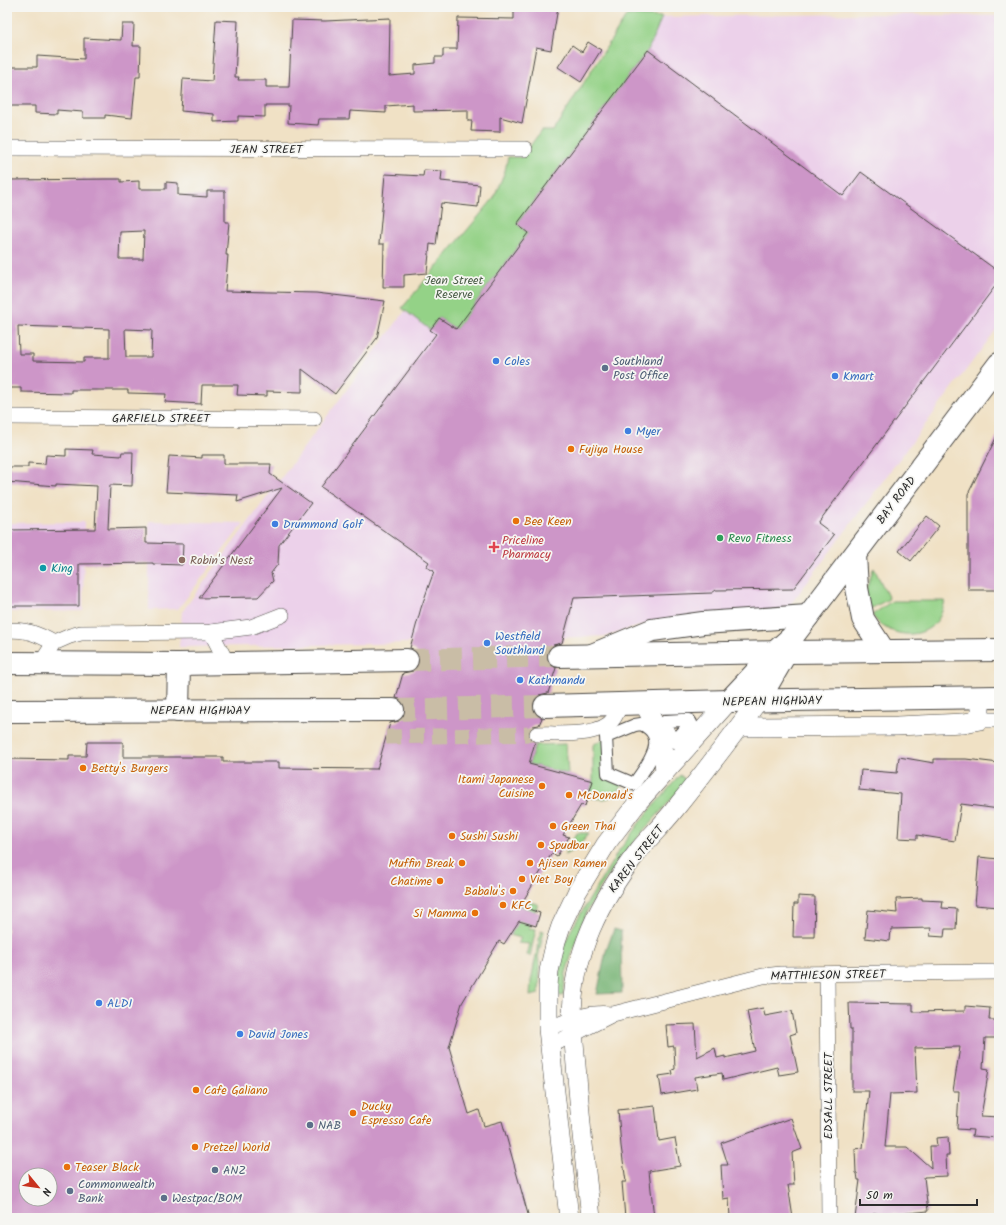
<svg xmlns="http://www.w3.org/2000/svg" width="1006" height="1225" font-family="Kalam,sans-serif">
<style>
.built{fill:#ecd1ea}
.green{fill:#94d287;stroke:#607e59}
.forest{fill:#77b474;stroke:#517050}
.building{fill:#cd96c8;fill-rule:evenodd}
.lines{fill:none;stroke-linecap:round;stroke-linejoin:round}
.minor-tunnel{stroke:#c9bda6;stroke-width:15;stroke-dasharray:15 8;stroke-linecap:butt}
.trunk-tunnel{stroke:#c9bda6;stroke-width:22;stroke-dasharray:22 11;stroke-linecap:butt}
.pedestrian-casing{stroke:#494642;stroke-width:14}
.minor-casing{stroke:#494642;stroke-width:16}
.tertiary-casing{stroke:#494642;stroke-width:20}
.secondary-casing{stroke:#494642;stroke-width:24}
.trunk-casing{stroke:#494642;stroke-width:24}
.pedestrian{stroke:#fff;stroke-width:12}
.minor{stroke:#fff;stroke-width:15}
.tertiary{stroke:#fff;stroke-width:19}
.secondary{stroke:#fff;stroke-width:22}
.trunk{stroke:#fff;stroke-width:22}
.shop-dot{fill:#3f7fe0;stroke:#f6f6f2;stroke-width:1.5}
.service-dot{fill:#5c6f8a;stroke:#f6f6f2;stroke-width:1.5}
.food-dot{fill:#e8710a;stroke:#f6f6f2;stroke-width:1.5}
.leisure-dot{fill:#2e9e5b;stroke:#f6f6f2;stroke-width:1.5}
.health-dot{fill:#e0444e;stroke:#f6f6f2;stroke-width:1.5}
.education-dot{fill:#8d6e63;stroke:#f6f6f2;stroke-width:1.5}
.culture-dot{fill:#0f9aa8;stroke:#f6f6f2;stroke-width:1.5}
.labels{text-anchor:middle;stroke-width:3.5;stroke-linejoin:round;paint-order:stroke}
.street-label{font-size:12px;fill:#2b2b2b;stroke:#f6f6f2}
.park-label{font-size:12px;fill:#4a5d47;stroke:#f6f6f2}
.shop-label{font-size:12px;fill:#366cbe;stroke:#f6f6f2;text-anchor:start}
.service-label{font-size:12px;fill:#4e5e75;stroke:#f6f6f2;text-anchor:start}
.food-label{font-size:12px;fill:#c56008;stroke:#f6f6f2;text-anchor:start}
.leisure-label{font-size:12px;fill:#27864d;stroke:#f6f6f2;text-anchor:start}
.health-label{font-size:12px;fill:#be3a42;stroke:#f6f6f2;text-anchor:start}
.education-label{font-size:12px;fill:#785e54;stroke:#f6f6f2;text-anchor:start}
.culture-label{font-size:12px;fill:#0d838f;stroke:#f6f6f2;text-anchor:start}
</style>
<rect width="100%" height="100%" fill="#f6f6f2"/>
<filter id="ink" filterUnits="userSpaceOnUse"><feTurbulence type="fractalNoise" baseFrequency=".025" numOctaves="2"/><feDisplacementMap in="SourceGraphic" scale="8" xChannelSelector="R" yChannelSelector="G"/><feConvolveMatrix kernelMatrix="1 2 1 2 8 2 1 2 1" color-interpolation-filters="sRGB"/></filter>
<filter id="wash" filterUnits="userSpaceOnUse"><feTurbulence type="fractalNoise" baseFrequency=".012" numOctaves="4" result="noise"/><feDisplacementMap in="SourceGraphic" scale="16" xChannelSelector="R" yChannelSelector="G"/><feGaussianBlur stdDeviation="0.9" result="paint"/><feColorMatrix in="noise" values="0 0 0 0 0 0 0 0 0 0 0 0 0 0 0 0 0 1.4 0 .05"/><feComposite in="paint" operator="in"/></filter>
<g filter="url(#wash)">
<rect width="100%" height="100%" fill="#f0e1c5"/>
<g class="built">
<polygon points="860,14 999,16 999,326 784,613 646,624 607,636 373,644 179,647 182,612 405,311 430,329 439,318 445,322 528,233 517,224 648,50 662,17"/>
<polygon points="149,521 244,523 178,609 149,610"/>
<polygon points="84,522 83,611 7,612 7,523"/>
</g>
<g class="green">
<polygon points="627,15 662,17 648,50 517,224 528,233 456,329 439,318 430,330 402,308 494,198 505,171 508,157 522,157 541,131 553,131"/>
<polygon points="874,568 889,599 868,610 865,592"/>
<path d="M892,601H945C943,608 941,616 937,621C919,643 885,635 872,615Z"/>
<path d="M606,737L608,773L626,781C613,798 610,802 588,797L593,781V745Z"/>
<polygon points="566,744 568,774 529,764 535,745"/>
<polygon points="680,775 687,781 622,856 600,888 587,911 580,928 566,973 563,996 555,995 563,947 571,930 618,852 640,822"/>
<polygon points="577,833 589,833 576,849 564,855"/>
<polygon points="523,901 538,904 529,928 536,929 530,956 527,955 530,944 518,943 521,938 510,935 515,926 510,923"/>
<polygon points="541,930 544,931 538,957 540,968 539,994 530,996 531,981"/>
</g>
<polygon class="forest" points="614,929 621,931 622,993 597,994 606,951"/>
<g id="blocks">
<g class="building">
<polygon points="514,7 558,7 551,50 536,47 522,123 500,117 500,132 471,131 472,121 468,121 468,110 413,111 413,104 386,106 386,113 350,111 349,119 319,119 318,125 288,123 289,105 265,105 265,117 238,116 238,121 214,122 214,114 181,111 183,79 212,81 216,20 238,21 235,77 239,77 238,80 266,80 266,87 289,87 292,20 325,21 390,18 389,76 415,74 415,65 435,63 435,57 443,57 443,49 457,49 458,18 514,19"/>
<polygon points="122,24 134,24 133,46 141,46 140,77 136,77 132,118 105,115 105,118 83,118 83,112 57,110 57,114 35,113 35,106 7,106 7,67 37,67 37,56 84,59 84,38 121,40"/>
<polygon points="588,42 601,50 581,82 558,67 572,45 582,52"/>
<path d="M648,50L843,196L861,172L999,272V281L818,523L834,535L793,589L716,590L712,593L574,598L562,643L553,645L548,650L547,657L548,662L556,668L548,693L539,695L534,700L533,707L534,712L542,718L539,725L533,726L529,730L528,735L529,738L535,742L529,764L593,781L585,806L581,805L563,835L569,837L557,856L552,853L520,906L540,913L536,926L519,921L504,944L499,941L462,1003L449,1047L469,1114L479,1110L484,1126L502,1121L529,1218H7V759L69,760V756H86L87,742H123V757H223V762H279V768L377,769L390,723L399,721L404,716L405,710L404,704L400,699L396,698L403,673L413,671L418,666L419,659L418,654L413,649L410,648L421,608L434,571L426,567L429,562L321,487L436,334L430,330L439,318L456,329L528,233L517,224ZM26,1175H50V1199H26Z"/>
<polygon points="424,170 442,171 441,181 480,185 478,207 441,203 436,245 430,244 427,273 404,275 404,287 383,287 384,244 379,244 385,174 423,176"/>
<path d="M106,179H121V182L139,181V189H166V182L178,183V195L207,197V191H225V222H229L226,255H228L225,291L316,293L385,301L377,338L335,394L302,369V392L267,391V396L237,395L238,385H202L201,404L165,402L166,394L128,393V390H71V393L21,392V388H7V180ZM144,231L143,259H119L120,232ZM18,326L109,329V358H84V362L33,361V354H19ZM125,329L152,330L151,357H126Z"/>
<polygon points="999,432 999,590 968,590 968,494"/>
<polygon points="66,449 93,450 92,454 121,456 122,452 133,452 132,486 110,485 108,529 146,528 146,543 183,544 182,565 153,564 153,563 79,564 79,606 7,606 7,530 95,529 97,486 56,484 56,486 7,482 7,467 28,467 28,463 45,464 46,455 66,456"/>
<polygon points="202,455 224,455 224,464 271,464 270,474 311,503 279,545 278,564 271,573 273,581 258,597 199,598 282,488 237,502 238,495 166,492 169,456 202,458"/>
<polygon points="927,516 939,526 911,561 899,551"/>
<polygon points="899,757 934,763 934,759 966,759 999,763 999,809 961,804 955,841 917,835 917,839 898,838 901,794 859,790 861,770 897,773"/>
<polygon points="979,857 999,859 999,907 975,905"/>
<polygon points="798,896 815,897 814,937 793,937 794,904 798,904"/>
<polygon points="922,898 922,900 943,901 942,908 957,909 956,929 945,929 944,937 930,936 931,928 891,929 890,941 865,938 868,910 897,913 896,899"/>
<polygon points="849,1003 913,1004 913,1012 965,1011 965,1006 990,1008 989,1020 999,1020 999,1038 985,1038 983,1068 989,1069 981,1116 999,1117 999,1138 972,1136 973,1130 957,1129 959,1091 953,1091 960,1047 915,1048 917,1093 890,1094 885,1147 907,1147 931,1168 930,1146 937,1146 936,1138 948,1137 949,1155 946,1155 947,1176 924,1177 928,1211 890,1215 874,1213 874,1218 855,1218 860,1180 858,1180 857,1173 856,1173 855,1149 863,1148 869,1091 852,1091 852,1029 850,1029"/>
<polygon points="763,1008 765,1016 792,1011 796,1033 790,1035 798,1072 779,1075 777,1067 723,1080 722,1073 695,1077 697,1089 662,1095 659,1076 673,1074 672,1070 675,1069 674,1046 668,1047 666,1025 695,1024 697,1057 715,1048 717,1058 725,1056 725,1058 755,1051 747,1011"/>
<polygon points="655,1106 659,1141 675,1138 680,1166 649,1171 654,1218 625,1218 622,1182 626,1182 621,1146 618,1110"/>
<polygon points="791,1118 802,1149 792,1153 794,1185 788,1185 793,1218 730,1218 729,1198 723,1199 721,1165 728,1165 721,1143"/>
</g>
</g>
</g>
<g filter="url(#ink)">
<use href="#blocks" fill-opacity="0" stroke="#494642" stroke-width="1"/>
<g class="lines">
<polyline class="minor-tunnel" points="386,737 537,734"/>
<g class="trunk-tunnel">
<polyline points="407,660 559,656"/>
<polyline points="393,710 545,706"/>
</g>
<defs>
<g id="pedestrian">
<polygon points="682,720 689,720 691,723 674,742 664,723 666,721"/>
<path d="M641,724C671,737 646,767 634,784L608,773L606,737L635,725Z"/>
</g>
<g id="minor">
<polyline points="7,148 525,149"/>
<polyline points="7,417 314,419"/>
<path d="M7,630C28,630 36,633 54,643"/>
<polyline points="211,632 227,663"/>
<polyline points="41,663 54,643 70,636 81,633 211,632 251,627 282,615"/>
<polyline points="980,720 999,720"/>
<path d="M537,734C558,733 601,738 614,718C617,713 619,708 622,703"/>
<polyline points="827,974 829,1218"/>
<path d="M548,1029C569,1020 588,1011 611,1014"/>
<polyline points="550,1046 613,1014 763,976 781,974 999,972"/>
</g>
<g id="tertiary">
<path d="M644,703C658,730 663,741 665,772"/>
<polyline points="739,727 897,726 964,723 980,720 980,698"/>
<polyline points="569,1218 548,1029 548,988 549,971 556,941 561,926 577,892 606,844 638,802 729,701"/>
<path d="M591,1218L582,1135L572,1019C572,954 600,900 639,850C649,838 661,826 671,814C701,777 730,739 758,701"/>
</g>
<g id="secondary">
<polyline points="855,555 857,588 863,619 884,651"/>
<polyline points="592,655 652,630 703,623 808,616"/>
<polyline points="729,701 774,653 793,636 999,364"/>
<polyline points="758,701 786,653"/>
</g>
<g id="trunk">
<polyline points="559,656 786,652 999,650"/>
<polyline points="7,663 179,664 407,660"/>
<polyline points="545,706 729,701 999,697"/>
<polyline points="7,711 393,710"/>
<polyline points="178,711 179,664"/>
</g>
</defs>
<use href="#pedestrian" class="pedestrian-casing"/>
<use href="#minor" class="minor-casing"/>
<use href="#tertiary" class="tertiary-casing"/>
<use href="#secondary" class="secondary-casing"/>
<use href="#trunk" class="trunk-casing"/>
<use href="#pedestrian" class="pedestrian"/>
<use href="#minor" class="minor"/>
<use href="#tertiary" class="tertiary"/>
<use href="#secondary" class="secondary"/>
<use href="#trunk" class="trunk"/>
</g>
</g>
<g class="shop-dot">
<circle cx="496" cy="361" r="4"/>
<circle cx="835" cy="376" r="4"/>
<circle cx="628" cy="431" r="4"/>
<circle cx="275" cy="524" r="4"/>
<circle cx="487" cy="643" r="4"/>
<circle cx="520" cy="680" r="4"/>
<circle cx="99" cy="1003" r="4"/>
<circle cx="240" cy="1034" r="4"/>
</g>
<g class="service-dot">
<circle cx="605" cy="368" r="4"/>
<circle cx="310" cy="1125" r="4"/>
<circle cx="215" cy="1170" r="4"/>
<circle cx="70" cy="1191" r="4"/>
<circle cx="164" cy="1198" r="4"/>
</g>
<g class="food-dot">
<circle cx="571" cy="449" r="4"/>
<circle cx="516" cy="521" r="4"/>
<circle cx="83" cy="768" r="4"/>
<circle cx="542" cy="786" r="4"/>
<circle cx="569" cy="795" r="4"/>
<circle cx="553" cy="826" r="4"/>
<circle cx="452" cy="836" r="4"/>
<circle cx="541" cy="845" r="4"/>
<circle cx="462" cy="863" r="4"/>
<circle cx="530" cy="863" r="4"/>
<circle cx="522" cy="879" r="4"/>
<circle cx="440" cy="881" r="4"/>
<circle cx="513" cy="891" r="4"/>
<circle cx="503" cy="905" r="4"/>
<circle cx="475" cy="913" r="4"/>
<circle cx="196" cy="1090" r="4"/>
<circle cx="353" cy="1113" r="4"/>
<circle cx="195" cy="1147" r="4"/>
<circle cx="67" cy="1167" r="4"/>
</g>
<circle class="leisure-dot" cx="720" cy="538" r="4"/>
<path class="health-dot" d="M492 541h4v4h4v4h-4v4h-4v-4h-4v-4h4z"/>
<circle class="education-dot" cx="182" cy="560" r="4"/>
<circle class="culture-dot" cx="43" cy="568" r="4"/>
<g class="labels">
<g class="street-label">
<text x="266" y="153">JEAN STREET</text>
<text x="161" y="422">GARFIELD STREET</text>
<text transform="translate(896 500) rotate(-53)" y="4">BAY ROAD</text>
<text transform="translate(772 701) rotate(-1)" y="4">NEPEAN HIGHWAY</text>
<text x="200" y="714">NEPEAN HIGHWAY</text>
<text transform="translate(636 859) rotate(-52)" y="4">KAREN STREET</text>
<text transform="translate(828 975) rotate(-1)" y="4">MATTHIESON STREET</text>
<text transform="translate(828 1096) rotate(-90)" y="4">EDSALL STREET</text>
</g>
<g class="park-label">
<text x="454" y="284">Jean Street<tspan x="454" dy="14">Reserve</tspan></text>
</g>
<g class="shop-label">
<text x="504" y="365">Coles</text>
<text x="843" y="380">Kmart</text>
<text x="636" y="435">Myer</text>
<text x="283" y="528">Drummond Golf</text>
<text x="495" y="640">Westfield<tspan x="495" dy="14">Southland</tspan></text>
<text x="528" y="684">Kathmandu</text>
<text x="107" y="1007">ALDI</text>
<text x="248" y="1038">David Jones</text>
</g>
<g class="service-label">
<text x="613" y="365">Southland<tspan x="613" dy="14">Post Office</tspan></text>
<text x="318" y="1129">NAB</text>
<text x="223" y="1174">ANZ</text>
<text x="78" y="1188">Commonwealth<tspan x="78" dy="14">Bank</tspan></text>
<text x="172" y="1202">Westpac/BOM</text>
</g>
<g class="food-label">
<text x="579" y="453">Fujiya House</text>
<text x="524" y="525">Bee Keen</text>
<text x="91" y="772">Betty's Burgers</text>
<text x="534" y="783" text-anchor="end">Itami Japanese<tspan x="534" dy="14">Cuisine</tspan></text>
<text x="577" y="799">McDonald's</text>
<text x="561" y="830">Green Thai</text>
<text x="460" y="840">Sushi Sushi</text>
<text x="549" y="849">Spudbar</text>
<text x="454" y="867" text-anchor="end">Muffin Break</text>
<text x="538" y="867">Ajisen Ramen</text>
<text x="530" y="883">Viet Boy</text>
<text x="432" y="885" text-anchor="end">Chatime</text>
<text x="505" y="895" text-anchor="end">Babalu's</text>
<text x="511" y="909">KFC</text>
<text x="467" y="917" text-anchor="end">Si Mamma</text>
<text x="204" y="1094">Cafe Galiano</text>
<text x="361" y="1110">Ducky<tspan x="361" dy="14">Espresso Cafe</tspan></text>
<text x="203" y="1151">Pretzel World</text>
<text x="75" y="1171">Teaser Black</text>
</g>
<g class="leisure-label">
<text x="728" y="542">Revo Fitness</text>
</g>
<g class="health-label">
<text x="502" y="544">Priceline<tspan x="502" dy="14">Pharmacy</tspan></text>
</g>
<g class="education-label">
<text x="190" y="564">Robin's Nest</text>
</g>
<g class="culture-label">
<text x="51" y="572">King</text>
</g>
</g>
<rect width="1006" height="1225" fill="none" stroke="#f6f6f2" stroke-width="24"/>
<g transform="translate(38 1187) rotate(119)"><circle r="19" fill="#f6f6f2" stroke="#a5a5a2"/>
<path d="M0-3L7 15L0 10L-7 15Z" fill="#c8321e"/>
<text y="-6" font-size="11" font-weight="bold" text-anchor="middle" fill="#2b2b2b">N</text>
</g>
<path d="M860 1199v6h117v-6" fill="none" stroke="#2b2b2b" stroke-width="2"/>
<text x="866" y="1199" font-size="12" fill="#2b2b2b" stroke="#f6f6f2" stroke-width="3" paint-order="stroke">50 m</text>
</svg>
